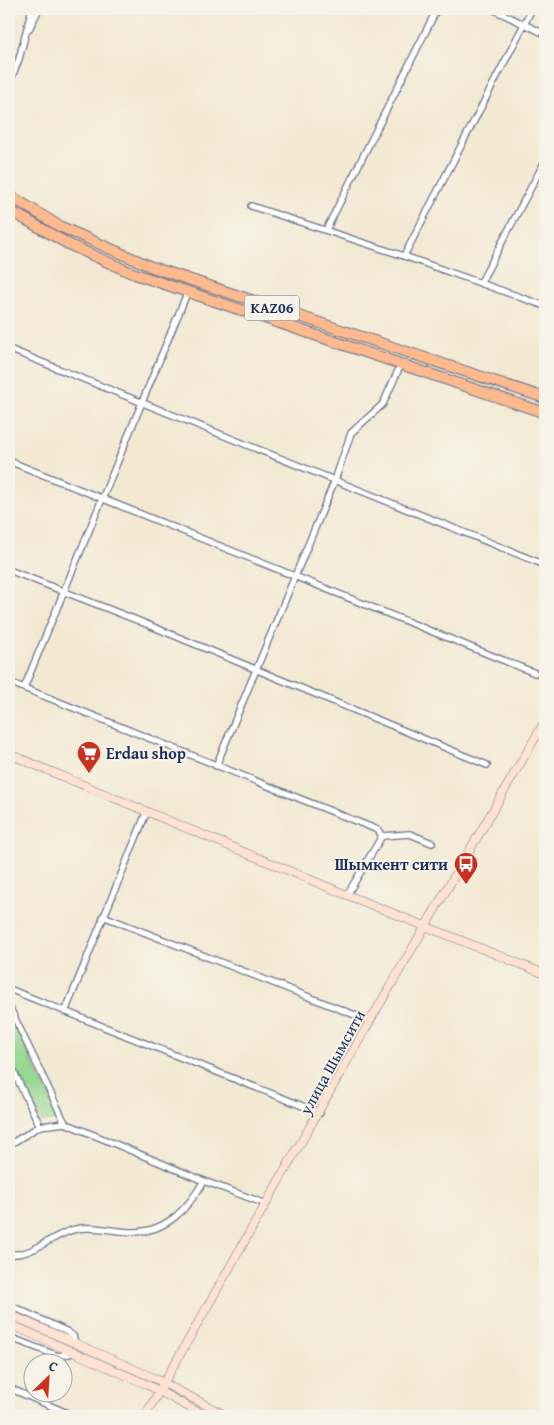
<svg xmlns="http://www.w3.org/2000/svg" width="554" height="1425" font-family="'Gentium Book Plus',serif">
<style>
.green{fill:#96d991;stroke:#588478}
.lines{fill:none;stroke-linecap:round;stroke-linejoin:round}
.street-casing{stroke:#677087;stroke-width:8}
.secondary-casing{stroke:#677087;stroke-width:9}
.highway-casing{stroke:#677087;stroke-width:12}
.street{stroke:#fff;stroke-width:5.5}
.secondary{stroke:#fee3d2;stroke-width:8}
.highway{stroke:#fcba8e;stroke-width:10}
.labels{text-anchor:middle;stroke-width:4;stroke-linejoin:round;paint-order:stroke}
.shield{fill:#f7f3e8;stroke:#5d6a87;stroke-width:1}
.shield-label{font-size:15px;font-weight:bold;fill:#1b2f5e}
.poi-label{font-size:16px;font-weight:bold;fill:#1b2f5e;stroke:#f7f3e8;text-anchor:start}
.street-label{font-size:16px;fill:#1b2f5e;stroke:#f7f3e8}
</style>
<rect width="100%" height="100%" fill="#f7f3e8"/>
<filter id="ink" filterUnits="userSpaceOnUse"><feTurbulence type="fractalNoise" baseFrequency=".02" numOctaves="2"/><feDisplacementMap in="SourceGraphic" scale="10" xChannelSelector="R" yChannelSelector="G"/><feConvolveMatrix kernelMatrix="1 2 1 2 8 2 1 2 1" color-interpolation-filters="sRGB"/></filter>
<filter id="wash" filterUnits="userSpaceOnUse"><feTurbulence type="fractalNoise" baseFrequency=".0096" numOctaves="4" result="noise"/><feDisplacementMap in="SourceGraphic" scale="20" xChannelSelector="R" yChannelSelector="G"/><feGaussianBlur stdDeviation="1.12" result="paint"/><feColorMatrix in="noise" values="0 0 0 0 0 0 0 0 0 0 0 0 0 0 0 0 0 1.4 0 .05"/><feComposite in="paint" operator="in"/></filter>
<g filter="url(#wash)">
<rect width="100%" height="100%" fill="#f3e9d3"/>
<polygon class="green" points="9,1016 59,1115 59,1120 42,1122 9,1055"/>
</g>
<g filter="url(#ink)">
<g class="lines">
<defs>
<g id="street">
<polyline points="492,9 545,34"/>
<polyline points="29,29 39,9"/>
<polyline points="9,84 19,59 32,9"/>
<polyline points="251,206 404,256 545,306"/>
<polyline points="326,230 437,9"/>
<polyline points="404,256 532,9"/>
<polyline points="481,282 545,161"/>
<polyline points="9,349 545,565"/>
<polyline points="9,461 535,673"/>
<polyline points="9,570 139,621 487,765"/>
<polyline points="9,682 378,830 382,836 347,895"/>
<polyline points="24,688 188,291"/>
<polyline points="216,766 335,480 351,433 383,404 401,364"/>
<polyline points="382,836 410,834 432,843"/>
<polyline points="103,916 370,1021"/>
<polyline points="9,989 320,1113"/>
<polyline points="9,1006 65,1123"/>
<polyline points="65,1012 147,811"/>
<polyline points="9,1062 40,1126"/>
<polyline points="9,1145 40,1126 65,1123 204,1181 266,1204"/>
<path d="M9,1254C33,1257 52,1234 76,1229C95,1225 114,1232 133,1232C167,1232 188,1208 204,1181"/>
<polyline points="9,1305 68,1332 73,1336 76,1345"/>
<polyline points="9,1337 58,1356 73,1353"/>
<polyline points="9,1388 74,1416"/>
</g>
<g id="secondary">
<polyline points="9,754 347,895 545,974"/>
<polyline points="9,1314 152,1377 227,1416"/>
<polyline points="9,1324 148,1385 205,1416"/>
<polyline points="145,1416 370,1021 545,721"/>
</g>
<g id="highway">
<polyline points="9,195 59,226 152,267 545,398"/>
<polyline points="9,210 70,245 132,273 545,413"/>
</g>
</defs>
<use href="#street" class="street-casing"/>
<use href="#secondary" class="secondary-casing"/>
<use href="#highway" class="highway-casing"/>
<use href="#street" class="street"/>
<use href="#secondary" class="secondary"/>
<use href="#highway" class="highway"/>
</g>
</g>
<defs>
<symbol id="supermarket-pin" viewBox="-11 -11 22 30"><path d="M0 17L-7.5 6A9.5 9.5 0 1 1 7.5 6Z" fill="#c8321e" stroke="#f7f3e8"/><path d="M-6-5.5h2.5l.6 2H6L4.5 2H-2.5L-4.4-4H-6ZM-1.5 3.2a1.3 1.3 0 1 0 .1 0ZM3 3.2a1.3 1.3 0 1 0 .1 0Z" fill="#fff"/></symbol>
<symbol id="bus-pin" viewBox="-11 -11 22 30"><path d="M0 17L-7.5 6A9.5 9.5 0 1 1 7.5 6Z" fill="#c8321e" stroke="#f7f3e8"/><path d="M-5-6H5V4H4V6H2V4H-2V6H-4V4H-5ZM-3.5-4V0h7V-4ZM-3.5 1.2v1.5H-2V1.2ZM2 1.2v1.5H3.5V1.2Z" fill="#fff"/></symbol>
</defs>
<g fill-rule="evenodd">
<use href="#supermarket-pin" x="75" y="739" width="28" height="38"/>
<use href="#bus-pin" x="452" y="850" width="28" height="38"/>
</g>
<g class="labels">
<rect class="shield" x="244.5" y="295.5" width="55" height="25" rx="4"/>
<g class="shield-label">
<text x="272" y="313">KАZ06</text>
</g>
<g class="poi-label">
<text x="106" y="759">Erdau shop</text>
<text x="448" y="870" text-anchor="end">Шымкент сити</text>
</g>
<g class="street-label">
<text transform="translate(332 1062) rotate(-61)" y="6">улица Шымсити</text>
</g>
</g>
<rect width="554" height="1425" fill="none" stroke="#f7f3e8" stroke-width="30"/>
<g transform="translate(48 1378) rotate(25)"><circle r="24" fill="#f7f3e8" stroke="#9fa5b1"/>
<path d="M0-4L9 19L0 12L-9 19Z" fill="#c8321e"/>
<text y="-8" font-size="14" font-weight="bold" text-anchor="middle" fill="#1b2f5e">С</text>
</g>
</svg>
